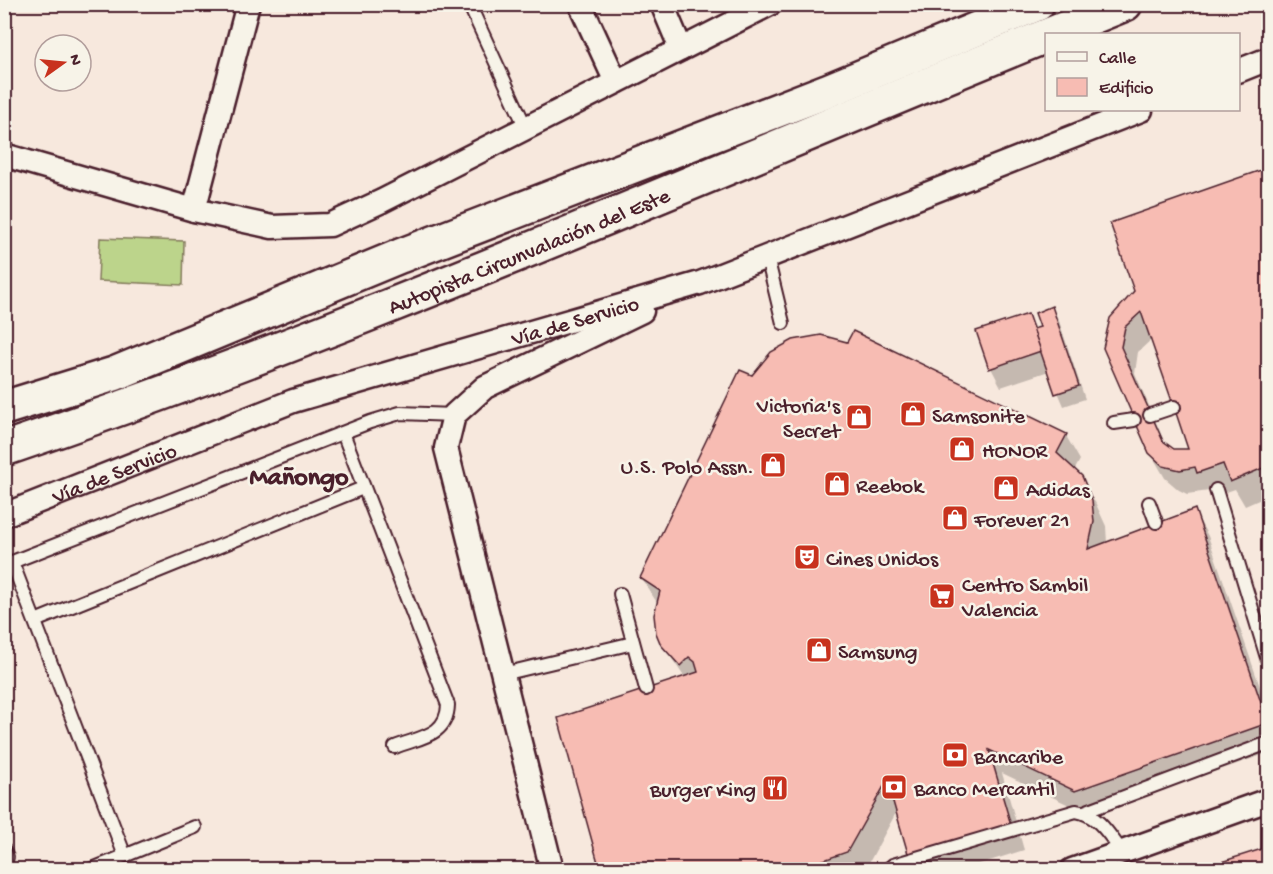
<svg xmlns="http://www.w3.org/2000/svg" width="1273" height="874" font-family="'Gochi Hand',sans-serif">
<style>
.green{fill:#bcd48b;stroke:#837a5b;stroke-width:1.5}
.shadow{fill:#0003;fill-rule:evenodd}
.building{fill:#f7bcb3;stroke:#4a1f2b;stroke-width:1.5;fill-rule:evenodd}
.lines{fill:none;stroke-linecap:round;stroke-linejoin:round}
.lane-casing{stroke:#4a1f2b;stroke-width:16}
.street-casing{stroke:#4a1f2b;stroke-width:27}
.highway-casing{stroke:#4a1f2b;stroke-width:38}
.lane{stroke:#f7f3e8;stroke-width:12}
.street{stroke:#f7f3e8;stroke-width:22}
.highway{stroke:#f7f3e8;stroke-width:33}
.labels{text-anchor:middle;stroke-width:5;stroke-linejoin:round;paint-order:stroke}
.street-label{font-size:22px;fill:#4a1f2b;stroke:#f7f3e8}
.poi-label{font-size:22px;fill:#4a1f2b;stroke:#f7f3e8;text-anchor:start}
.quarter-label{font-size:26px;font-weight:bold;fill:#4a1f2b;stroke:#f7f3e8}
</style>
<rect width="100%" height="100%" fill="#f7e8dd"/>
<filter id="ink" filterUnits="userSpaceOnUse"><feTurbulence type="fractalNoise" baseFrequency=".0167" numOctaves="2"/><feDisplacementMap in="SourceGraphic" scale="12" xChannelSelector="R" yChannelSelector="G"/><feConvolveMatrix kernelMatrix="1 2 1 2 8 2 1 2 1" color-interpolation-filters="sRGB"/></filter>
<g filter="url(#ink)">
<polygon class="green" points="100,238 184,241 183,285 98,281"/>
<g class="shadow">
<path d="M1263,171L1268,180V496L1245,506L1235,489L1212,497L1209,491L1187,494L1179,490L1165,478L1150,452L1104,348ZM1152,339L1190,450H1174L1166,446L1135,373L1138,352Z"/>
<polygon points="1052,308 1059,321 1085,399 1064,406 1049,371 1001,387 991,368 1027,316 1036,330 1042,328"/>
<polygon points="752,376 1066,436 1080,460 1074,471 1095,502 1106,526 1107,543 1194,511 1208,536 1268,710 1268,753 1090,815 1002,773 1024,850 961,870 918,870 910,857 897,811 865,870 602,870 685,678 662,644 658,604 641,578"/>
</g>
<g class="building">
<path d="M1264,169L1268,182V466L1230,482L1223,464L1197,473L1195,467L1180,470L1163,466L1149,453L1103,348L1110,318L1134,291L1110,223ZM1141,312L1174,407L1188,449H1174L1163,441L1121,347L1125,327Z"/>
<polygon points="1052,306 1079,386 1055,394 1033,329 1040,327 1035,313"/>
<polygon points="1028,314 1041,351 989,369 976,331"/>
<polygon points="853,331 1067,434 1057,453 1082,476 1092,500 1094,522 1088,549 1195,509 1268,723 1075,791 989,750 1011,825 909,857 887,781 847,852 795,870 600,870 558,718 698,672 695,662 689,657 680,666 661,645 656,633 654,615 660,591 640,578 740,370 752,375 771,352 793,340 821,335 847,342"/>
<polygon points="1268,847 1268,870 1196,870"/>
</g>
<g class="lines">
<defs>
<g id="lane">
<polyline points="469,4 526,128"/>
<polyline points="767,257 783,323"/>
<polyline points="1150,415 1174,407"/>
<polyline points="1114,423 1134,420"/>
<path d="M343,433L448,705C447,736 420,737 395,747"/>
<polyline points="1216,490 1268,661"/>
<polyline points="1149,503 1156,522"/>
<polyline points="620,594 646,689"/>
<polyline points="35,621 363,488"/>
<polyline points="503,674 633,643"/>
<polyline points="1084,812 1268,743"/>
<polyline points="4,850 7,857 4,868"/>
<polyline points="125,856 12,562 370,422 400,413 454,415"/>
<polyline points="90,870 195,827"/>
<path d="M887,870L893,865L1076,811C1098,814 1110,836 1122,852"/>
</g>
<g id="street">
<polyline points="580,4 616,82"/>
<polyline points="662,4 681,49"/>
<polyline points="1238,71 1268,59"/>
<polyline points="4,155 194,210 272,227 330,225 382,201 770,4"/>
<polyline points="194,210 248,4"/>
<path id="s1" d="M4,515L293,401L700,283L1141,110"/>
<polyline points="552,870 446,448 454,415 485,387 642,311"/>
<polyline points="1072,870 1268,800"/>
</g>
<g id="highway">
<polyline points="1051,34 1125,4"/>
<polyline points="4,408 114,374 400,256 827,91 1037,4"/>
<path id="s2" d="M4,449C358,329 701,176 1046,36"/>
</g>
</defs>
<use href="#lane" class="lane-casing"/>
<use href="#street" class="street-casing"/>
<use href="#highway" class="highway-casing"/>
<use href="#lane" class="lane"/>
<use href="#street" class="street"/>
<use href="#highway" class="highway"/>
</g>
</g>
<defs>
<symbol id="shop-square" viewBox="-11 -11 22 22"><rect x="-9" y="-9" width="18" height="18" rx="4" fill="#c8321e" stroke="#f7f3e8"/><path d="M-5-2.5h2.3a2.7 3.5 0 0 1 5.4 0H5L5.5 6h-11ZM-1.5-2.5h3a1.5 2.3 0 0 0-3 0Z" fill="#fff"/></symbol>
<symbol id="theatre-square" viewBox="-11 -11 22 22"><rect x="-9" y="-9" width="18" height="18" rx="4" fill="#c8321e" stroke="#f7f3e8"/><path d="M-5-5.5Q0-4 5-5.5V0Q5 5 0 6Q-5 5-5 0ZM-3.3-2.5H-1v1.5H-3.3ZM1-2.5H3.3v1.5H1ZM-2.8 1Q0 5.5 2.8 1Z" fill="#fff"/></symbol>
<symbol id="supermarket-square" viewBox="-11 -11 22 22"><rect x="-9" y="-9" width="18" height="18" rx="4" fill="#c8321e" stroke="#f7f3e8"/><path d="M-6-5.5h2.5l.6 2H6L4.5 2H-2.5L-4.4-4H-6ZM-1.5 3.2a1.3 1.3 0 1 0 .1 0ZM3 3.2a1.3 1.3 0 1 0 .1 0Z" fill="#fff"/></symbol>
<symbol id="bank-square" viewBox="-11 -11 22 22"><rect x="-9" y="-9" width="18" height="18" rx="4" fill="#c8321e" stroke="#f7f3e8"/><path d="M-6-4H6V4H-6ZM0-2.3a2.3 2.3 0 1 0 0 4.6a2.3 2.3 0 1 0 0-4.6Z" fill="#fff"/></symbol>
<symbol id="restaurant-square" viewBox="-11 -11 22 22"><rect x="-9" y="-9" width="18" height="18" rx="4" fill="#c8321e" stroke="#f7f3e8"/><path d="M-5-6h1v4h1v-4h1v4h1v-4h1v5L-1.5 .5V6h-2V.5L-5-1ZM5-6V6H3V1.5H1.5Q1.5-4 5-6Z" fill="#fff"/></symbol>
</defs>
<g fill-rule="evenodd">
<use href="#shop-square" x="898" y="399" width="30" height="30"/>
<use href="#shop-square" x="844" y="402" width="30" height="30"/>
<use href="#shop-square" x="947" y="434" width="30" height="30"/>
<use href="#shop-square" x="758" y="450" width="30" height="30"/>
<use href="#shop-square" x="822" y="469" width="30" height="30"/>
<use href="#shop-square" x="991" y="473" width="30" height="30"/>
<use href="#shop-square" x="940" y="503" width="30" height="30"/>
<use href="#theatre-square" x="792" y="542" width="30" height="30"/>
<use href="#supermarket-square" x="927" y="581" width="30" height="30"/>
<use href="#shop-square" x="804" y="635" width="30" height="30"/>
<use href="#bank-square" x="940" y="740" width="30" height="30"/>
<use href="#bank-square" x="879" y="772" width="30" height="30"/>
<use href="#restaurant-square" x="760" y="773" width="30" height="30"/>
</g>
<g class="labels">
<g class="street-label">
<text dy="8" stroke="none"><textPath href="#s2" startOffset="561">Autopista Circunvalación del Este</textPath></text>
<text dy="8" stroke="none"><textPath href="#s1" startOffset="604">Vía de Servicio</textPath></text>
<text dy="8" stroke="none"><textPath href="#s1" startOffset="118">Vía de Servicio</textPath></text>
</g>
<g class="poi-label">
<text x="840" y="412" text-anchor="end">Victoria's<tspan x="840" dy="25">Secret</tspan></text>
<text x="932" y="422">Samsonite</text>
<text x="982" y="457">HONOR</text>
<text x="754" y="473" text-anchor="end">U.S. Polo Assn.</text>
<text x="856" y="492">Reebok</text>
<text x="1026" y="496">Adidas</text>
<text x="974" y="526">Forever 21</text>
<text x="826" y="565">Cines Unidos</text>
<text x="962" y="591">Centro Sambil<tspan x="962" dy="25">Valencia</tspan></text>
<text x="838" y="658">Samsung</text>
<text x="974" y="763">Bancaribe</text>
<text x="914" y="795">Banco Mercantil</text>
<text x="756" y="796" text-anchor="end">Burger King</text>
</g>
<g class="quarter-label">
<text x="299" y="484">Mañongo</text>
</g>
</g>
<rect width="1273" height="874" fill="none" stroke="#f7f3e8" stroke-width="24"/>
<rect x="12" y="12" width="1249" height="850" fill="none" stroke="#4a1f2b" stroke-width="2" filter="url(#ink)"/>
<rect x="1045" y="33" width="195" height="78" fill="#f7f3e8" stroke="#b29e9c" stroke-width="1.5"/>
<rect x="1057" y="52" width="30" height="9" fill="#f7f3e8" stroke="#b29e9c" stroke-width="1.5"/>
<text x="1099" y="63" font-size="18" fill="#4a1f2b">Calle</text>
<rect x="1057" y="78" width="30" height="18" fill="#f7bcb3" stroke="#b29e9c" stroke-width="1.5"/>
<text x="1099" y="93" font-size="18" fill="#4a1f2b">Edificio</text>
<g transform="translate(63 63) rotate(75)"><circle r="28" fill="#f7f3e8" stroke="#b29e9c" stroke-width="1.5"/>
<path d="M0-4.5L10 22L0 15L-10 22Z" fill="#c8321e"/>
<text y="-9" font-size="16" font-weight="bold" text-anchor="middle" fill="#4a1f2b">N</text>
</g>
</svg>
